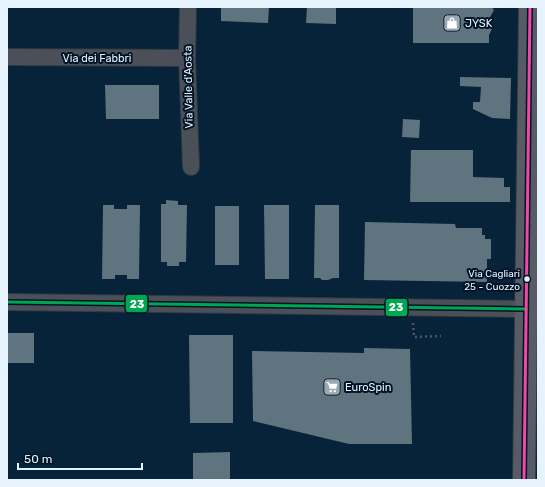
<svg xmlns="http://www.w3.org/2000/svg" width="545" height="487" font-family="Rubik,sans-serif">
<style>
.built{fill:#062339}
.building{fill:#5f747e}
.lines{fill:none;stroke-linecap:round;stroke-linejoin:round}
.minor-casing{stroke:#303a43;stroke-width:18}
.secondary-casing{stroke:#303a43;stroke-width:24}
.path{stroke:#4f565e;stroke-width:2.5;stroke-dasharray:2 3;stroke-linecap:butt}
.minor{stroke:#4b4f58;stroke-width:16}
.secondary{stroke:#565b65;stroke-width:22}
.bus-1-casing{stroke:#001427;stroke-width:6}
.bus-2-casing{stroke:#001427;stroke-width:6}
.bus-1{stroke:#00a651;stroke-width:3}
.bus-2{stroke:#f346a5;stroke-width:3}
.bus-dot{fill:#e6f2fc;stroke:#001427;stroke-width:1.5}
.labels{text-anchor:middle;stroke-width:4;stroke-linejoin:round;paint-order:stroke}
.bus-label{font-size:10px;fill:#e6f2fc;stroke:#001427;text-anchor:end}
.poi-label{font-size:11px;fill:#e6f2fc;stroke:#001427;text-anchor:start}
.street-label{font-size:11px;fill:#e6f2fc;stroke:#001427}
.line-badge{stroke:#001427;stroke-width:1.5}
.badge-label{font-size:11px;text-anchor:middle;font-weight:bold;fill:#fff}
</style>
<rect width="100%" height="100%" fill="#101d27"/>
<rect class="built" x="7" y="7" width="531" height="473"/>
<g class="building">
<polygon points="221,7 269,7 268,23 221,21"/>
<polygon points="307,7 336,7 336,24 306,23"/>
<polygon points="413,7 492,7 494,10 489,19 493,27 489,35 489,43 413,43"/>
<polygon points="460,77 511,78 510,119 492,118 473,109 473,102 480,102 481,87 460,86"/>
<polygon points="105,85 159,85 159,119 106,119"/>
<polygon points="403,119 420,120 419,138 402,137"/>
<polygon points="411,150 473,150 473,177 504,178 504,187 510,187 510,202 410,202"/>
<polygon points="166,200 178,201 178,205 187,205 186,262 179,262 179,266 167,266 167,262 161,262 161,204 166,204"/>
<polygon points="103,205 114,205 114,209 127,209 127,205 140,205 139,279 127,279 127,275 115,275 115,279 102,279"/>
<polygon points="264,205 289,205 289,279 265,279"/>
<polygon points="315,205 339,205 339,278 333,278 328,280 322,280 320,278 314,278"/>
<rect x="215" y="206" width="24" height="59"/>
<polygon points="365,222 455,224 456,228 482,228 482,235 485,235 485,239 491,239 491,259 487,259 487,282 364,280"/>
<rect x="7" y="333" width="27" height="30"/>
<polygon points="189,335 233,335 233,423 190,423"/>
<polygon points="364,348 410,349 412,444 349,444 253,421 252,351 364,353"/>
<polygon points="230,452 230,480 193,480 193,453"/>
</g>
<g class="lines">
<defs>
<g id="minor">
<polyline points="188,7 187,58 191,167"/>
<polyline points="7,57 187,58"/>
<polyline points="7,302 526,309"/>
</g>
<polyline id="secondary" points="524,480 530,7"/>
</defs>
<use href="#minor" class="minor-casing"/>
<use href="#secondary" class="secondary-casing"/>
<polyline class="path" points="413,323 414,337 441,336"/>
<use href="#minor" class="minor"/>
<use href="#secondary" class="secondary"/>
<defs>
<polyline id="bus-1" points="7,302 526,309"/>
<polyline id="bus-2" points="524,480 530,7"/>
</defs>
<use href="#bus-1" class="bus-1-casing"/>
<use href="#bus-2" class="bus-2-casing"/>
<use href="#bus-1" class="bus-1"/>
<use href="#bus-2" class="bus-2"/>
</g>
<defs>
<symbol id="shop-square" viewBox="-11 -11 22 22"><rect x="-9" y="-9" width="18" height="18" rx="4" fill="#9ba7b1" stroke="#001427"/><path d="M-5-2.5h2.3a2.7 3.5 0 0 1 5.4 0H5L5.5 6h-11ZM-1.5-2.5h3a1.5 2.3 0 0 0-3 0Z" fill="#fff"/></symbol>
<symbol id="supermarket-square" viewBox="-11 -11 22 22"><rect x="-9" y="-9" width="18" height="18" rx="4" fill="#9ba7b1" stroke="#001427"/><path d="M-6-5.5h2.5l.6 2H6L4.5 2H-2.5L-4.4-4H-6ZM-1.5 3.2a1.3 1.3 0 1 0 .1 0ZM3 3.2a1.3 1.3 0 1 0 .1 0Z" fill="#fff"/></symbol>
</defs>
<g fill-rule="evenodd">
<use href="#shop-square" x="442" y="13" width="20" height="20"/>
<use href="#supermarket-square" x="322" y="377" width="20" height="20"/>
</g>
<circle class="bus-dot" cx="527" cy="279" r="3.5"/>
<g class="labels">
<g class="bus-label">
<text x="520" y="277">Via Cagliari<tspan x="520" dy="13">25 - Cuozzo</tspan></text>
</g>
<g class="poi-label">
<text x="465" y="27">JYSK</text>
<text x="345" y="391">EuroSpin</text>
</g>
<g class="street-label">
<text x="97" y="62">Via dei Fabbri</text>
<text transform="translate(188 87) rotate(-91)" y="4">Via Valle d'Aosta</text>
</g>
</g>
<g class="line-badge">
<rect x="125" y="294" width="23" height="19" rx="4" fill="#00a651"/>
<rect x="385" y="298" width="23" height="19" rx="4" fill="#00a651"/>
</g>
<g class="badge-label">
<text x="137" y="308">23</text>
<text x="396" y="311">23</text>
</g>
<rect width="545" height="487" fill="none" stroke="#e6f2fc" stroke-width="16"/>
<path d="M18 463v6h124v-6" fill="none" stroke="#e6f2fc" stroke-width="2"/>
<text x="24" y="463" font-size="12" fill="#e6f2fc" stroke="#001427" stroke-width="3" paint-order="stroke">50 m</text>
</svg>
